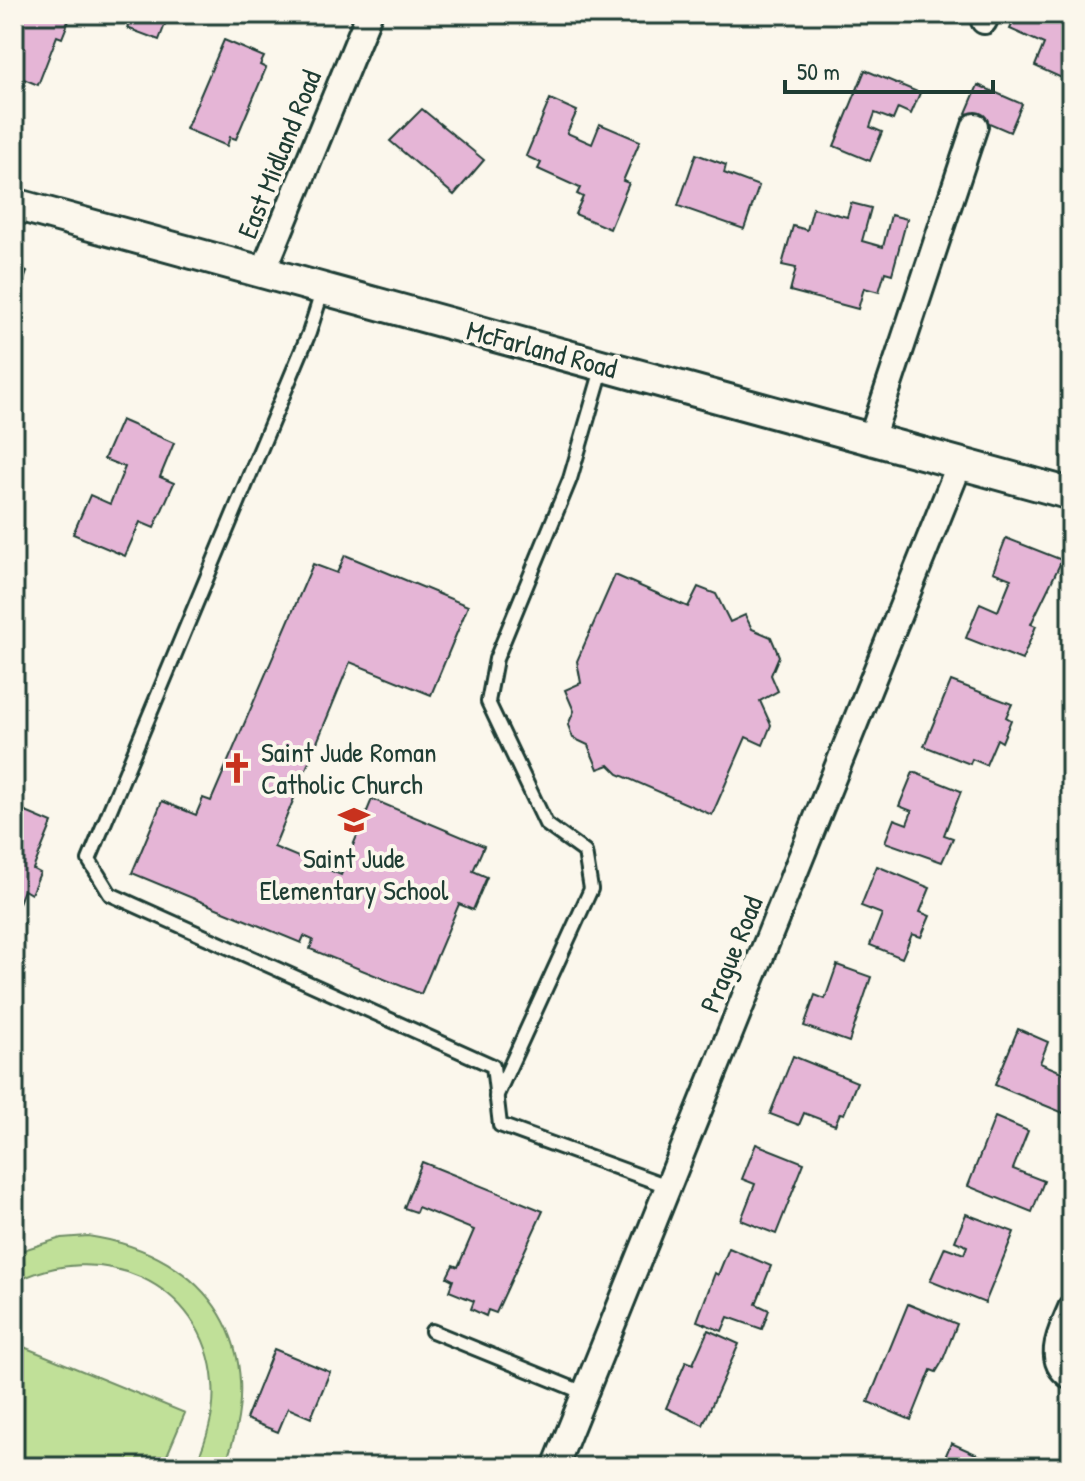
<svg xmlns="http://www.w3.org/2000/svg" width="1085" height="1481" font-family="'Patrick Hand',sans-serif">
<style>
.green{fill:#c0e098;stroke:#708e66;stroke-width:2}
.building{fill:#e5b5d6;stroke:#1f3d34;stroke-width:2}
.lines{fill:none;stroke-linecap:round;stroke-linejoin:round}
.service-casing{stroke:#1f3d34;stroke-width:18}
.minor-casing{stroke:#1f3d34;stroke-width:30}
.tertiary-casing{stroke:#1f3d34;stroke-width:36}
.service{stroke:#fbf7ec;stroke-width:12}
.minor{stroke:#fbf7ec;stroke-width:24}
.tertiary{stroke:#fbf7ec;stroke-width:30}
.labels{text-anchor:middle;stroke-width:8;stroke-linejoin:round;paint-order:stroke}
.street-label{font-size:28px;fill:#1f3d34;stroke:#fbf7ec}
.poi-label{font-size:28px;fill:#1f3d34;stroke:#fbf7ec;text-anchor:start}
</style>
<rect width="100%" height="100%" fill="#fbf7ec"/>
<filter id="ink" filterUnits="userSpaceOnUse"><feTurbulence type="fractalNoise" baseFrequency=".0125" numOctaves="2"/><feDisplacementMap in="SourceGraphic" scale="16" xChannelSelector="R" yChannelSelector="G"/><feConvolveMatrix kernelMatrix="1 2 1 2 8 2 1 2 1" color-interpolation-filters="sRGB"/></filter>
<g filter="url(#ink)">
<g class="green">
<path d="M88,1236C210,1254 272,1349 224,1467H195C206,1440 216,1413 213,1383C205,1281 98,1238 14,1283V1253L61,1238Z"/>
<polygon points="14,1343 185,1413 162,1467 14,1467"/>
</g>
<g class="building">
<polygon points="18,14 60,14 70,18 62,38 57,36 38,85 14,75 14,24"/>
<polygon points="133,14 169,14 159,40 127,28"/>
<polygon points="912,14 938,14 934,24"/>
<polygon points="1017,14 1071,14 1071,69 1064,79 1035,66 1044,44 1010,29"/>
<polygon points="224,40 264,57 260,65 266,68 236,139 230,137 227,146 186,129"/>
<polygon points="865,70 920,93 911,114 898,108 893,120 875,113 870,127 882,132 870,161 834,146"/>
<polygon points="978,85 1022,104 1010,132 966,113"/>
<polygon points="550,99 577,111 567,133 592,144 600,124 640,141 623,181 629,183 610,229 575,214 583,197 577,194 580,188 538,169 541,163 526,156"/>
<polygon points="422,109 484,160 454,195 390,141"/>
<polygon points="696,154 726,165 724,173 759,186 744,229 678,206"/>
<polygon points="851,203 871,208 862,241 883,247 891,215 907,219 892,274 885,272 879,292 864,288 858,309 790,291 796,268 782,265 793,226 807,230 813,208 847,217"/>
<polygon points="14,266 27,272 14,307"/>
<polygon points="121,420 174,443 160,477 174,483 154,528 140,522 125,556 73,534 90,495 110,504 125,467 104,459"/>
<polygon points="1006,538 1062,560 1031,624 1036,626 1022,660 966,638 980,603 998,611 1011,579 993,572"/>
<polygon points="345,555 468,606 431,695 350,662 274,847 341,875 372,799 484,846 473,871 487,877 473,910 459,904 421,994 310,949 313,940 304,936 301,943 132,873 162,801 196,815 203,798 211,801 313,564 337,573"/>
<polygon points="615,575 688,607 698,587 716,594 730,622 745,615 752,629 771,637 779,656 771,675 778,691 760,701 771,725 763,745 746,737 712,815 618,774 609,765 598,769 588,745 573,738 568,725 574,711 565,690 581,683 577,661"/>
<polygon points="951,681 1012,704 1006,717 1011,720 1002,742 997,739 986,765 972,759 970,764 924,746"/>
<polygon points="913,772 961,791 944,835 953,838 942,862 885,842 894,819 907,824 912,811 899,806"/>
<polygon points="14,807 52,823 33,869 40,873 31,894 24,890 14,916"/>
<polygon points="877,866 930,888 920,912 930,916 921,937 912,934 902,958 870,945 882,914 861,906"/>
<polygon points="837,965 871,977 849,1042 804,1026 815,995 825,999"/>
<polygon points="1018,1029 1048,1042 1040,1063 1071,1076 1071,1116 995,1085"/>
<polygon points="793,1056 857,1082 844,1114 840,1113 835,1125 804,1113 799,1125 770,1114"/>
<polygon points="995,1117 1028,1131 1013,1169 1044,1181 1032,1212 968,1186"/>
<polygon points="756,1144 804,1163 776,1234 741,1220 755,1184 742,1179"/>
<polygon points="422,1162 543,1211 496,1313 488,1310 486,1316 471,1309 474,1301 449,1291 453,1280 447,1277 453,1265 458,1267 474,1230 418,1207 416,1212 404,1208"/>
<polygon points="966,1214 1014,1232 985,1303 930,1281 945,1247 964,1254 967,1246 955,1241"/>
<polygon points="729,1248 771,1266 756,1304 769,1310 762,1329 728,1317 722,1331 697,1321 715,1273 718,1275"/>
<polygon points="908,1304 957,1324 942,1362 936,1372 931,1370 911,1420 868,1402"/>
<polygon points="708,1330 739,1344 703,1425 666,1408 686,1361 693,1364"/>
<polygon points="274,1349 330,1372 311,1418 288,1408 278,1432 246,1419"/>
<polygon points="951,1443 1005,1467 941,1467"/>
<polygon points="1061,1455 1071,1459 1071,1467 1056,1467"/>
</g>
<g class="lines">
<defs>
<g id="service">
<polyline points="323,289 309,333 89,860 110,894 493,1066 500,1125 670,1187"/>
<polyline points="496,1097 591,889 585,852 546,824 488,702 496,659 570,479 603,366"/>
<polyline points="432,1331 587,1394"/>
</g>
<g id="minor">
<polyline points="984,21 987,14"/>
<polyline points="263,272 369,14"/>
<polyline points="871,439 975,126"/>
<path d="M1071,1308C1062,1330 1044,1360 1071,1377"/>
<polyline points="555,1467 960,463"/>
</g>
<polyline id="tertiary" points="14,204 1071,494"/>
</defs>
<use href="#service" class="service-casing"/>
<use href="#minor" class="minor-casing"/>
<use href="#tertiary" class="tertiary-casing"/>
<use href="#service" class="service"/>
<use href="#minor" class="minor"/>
<use href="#tertiary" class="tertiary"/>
</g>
</g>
<defs>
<symbol id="church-bare" viewBox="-9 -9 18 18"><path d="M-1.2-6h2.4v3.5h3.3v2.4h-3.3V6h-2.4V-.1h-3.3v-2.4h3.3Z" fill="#c8321e" stroke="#fbf7ec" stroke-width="2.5" paint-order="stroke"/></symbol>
<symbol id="school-bare" viewBox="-9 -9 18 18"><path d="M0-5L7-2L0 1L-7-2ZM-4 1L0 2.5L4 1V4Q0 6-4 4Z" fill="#c8321e" stroke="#fbf7ec" stroke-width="2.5" paint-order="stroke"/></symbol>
</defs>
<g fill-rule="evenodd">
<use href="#church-bare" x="215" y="746" width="44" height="44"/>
<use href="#school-bare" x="332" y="798" width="44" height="44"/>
</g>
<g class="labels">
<g class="street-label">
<text transform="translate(279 154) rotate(-68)" y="10">East Midland Road</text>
<text transform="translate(542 349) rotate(15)" y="10">McFarland Road</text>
<text transform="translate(731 954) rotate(-68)" y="10">Prague Road</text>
</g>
<g class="poi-label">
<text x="261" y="762">Saint Jude Roman<tspan x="261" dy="32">Catholic Church</tspan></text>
<text x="354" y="868" text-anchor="middle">Saint Jude<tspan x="354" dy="32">Elementary School</tspan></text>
</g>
</g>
<rect width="1085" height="1481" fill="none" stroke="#fbf7ec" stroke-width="48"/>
<rect x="24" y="24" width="1037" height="1433" fill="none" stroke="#1f3d34" stroke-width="3" filter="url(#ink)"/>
<path d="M785 80v12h208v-12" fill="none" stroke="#1f3d34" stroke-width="4"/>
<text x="797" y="80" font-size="24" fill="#1f3d34" stroke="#fbf7ec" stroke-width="6" paint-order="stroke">50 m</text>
</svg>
